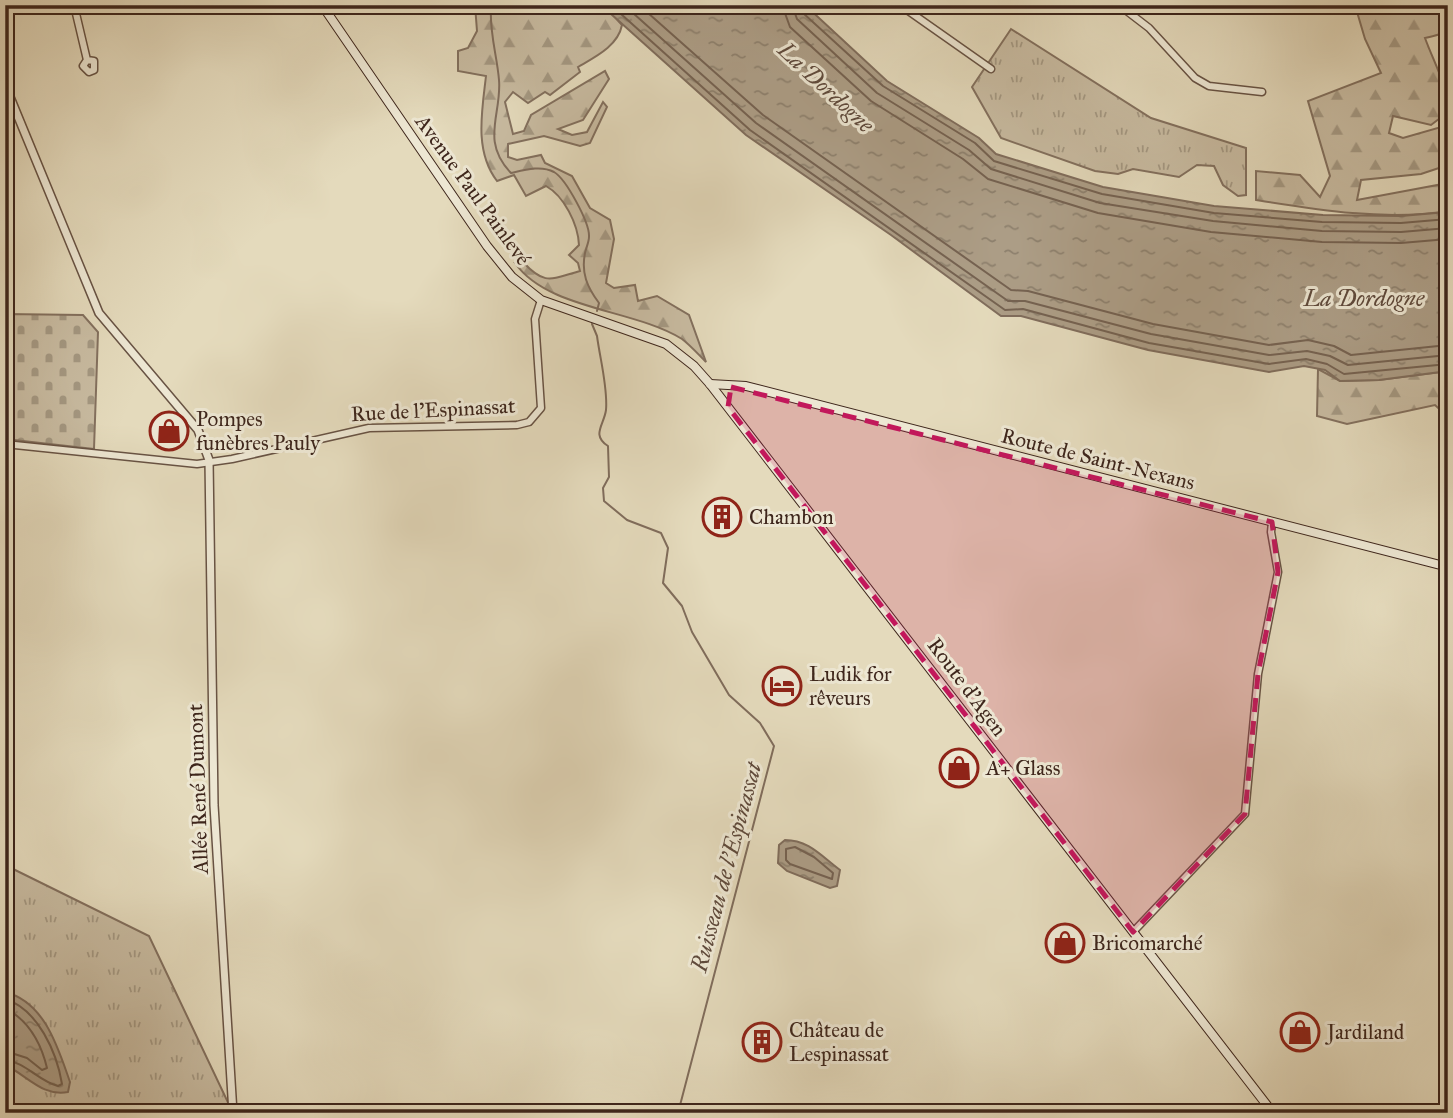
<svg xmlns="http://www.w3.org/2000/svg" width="1453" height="1118" font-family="'IM FELL Great Primer',serif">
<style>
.grass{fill:url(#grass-tufts);stroke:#83705e;stroke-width:2}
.forest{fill:url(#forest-firs);stroke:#83705e;stroke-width:2}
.cemetery{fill:url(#cemetery-stones);stroke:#83705e;stroke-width:2}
.water{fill:url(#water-ripples);stroke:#806d5c;stroke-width:2}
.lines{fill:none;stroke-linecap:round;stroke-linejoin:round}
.shore{stroke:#756251;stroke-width:2}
.stream{stroke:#806d5c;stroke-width:2}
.minor-casing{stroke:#685344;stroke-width:9}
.tertiary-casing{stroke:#685344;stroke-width:10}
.secondary-casing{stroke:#3e261c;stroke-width:10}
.minor{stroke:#ede7d3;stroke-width:6}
.tertiary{stroke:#ede7d3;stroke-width:7}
.secondary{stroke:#ede7d3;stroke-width:8}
.marked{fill:#c2185b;fill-opacity:0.2;stroke:#c2185b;stroke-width:5;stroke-dasharray:14 9;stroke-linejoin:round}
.labels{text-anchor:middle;stroke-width:6;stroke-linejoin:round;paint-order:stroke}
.street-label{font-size:21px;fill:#3e261c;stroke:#ede7d3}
.poi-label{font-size:21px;fill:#3e261c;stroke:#ede7d3;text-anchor:start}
.water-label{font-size:23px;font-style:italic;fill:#5f4a3c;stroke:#ede7d3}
</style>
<defs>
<pattern id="grass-tufts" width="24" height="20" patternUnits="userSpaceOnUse" patternTransform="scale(1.75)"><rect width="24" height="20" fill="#c8bba1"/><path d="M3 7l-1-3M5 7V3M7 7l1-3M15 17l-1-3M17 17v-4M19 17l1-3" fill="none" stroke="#a49882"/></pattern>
<pattern id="forest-firs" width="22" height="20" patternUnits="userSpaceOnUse" patternTransform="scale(1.75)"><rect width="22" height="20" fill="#c8bba1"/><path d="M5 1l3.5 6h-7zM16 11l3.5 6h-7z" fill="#a49882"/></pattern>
<pattern id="cemetery-stones" width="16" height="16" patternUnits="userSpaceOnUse" patternTransform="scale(1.75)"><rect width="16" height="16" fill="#c8bba1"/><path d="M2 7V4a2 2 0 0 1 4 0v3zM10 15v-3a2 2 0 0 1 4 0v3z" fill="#a49882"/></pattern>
<pattern id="water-ripples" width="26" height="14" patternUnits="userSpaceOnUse" patternTransform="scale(1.75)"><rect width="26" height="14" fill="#ac9d86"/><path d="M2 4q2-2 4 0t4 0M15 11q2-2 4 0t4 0" fill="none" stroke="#8d806d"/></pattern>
</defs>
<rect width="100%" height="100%" fill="#e4dabc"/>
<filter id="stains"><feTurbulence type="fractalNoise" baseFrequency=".00286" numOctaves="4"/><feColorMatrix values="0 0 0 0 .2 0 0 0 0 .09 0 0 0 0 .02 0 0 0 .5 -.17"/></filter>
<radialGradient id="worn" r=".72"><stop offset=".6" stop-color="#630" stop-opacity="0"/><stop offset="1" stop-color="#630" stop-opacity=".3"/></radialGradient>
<g class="grass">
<polygon points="1011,29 1151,118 1246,148 1246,195 1238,196 1223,185 1214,166 1197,165 1179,177 1133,169 1118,174 1095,171 1001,138 972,87"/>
<polygon points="5,865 149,936 233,1113 5,1113"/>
</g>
<g class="forest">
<path d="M475,5H604L622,25C618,46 595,57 578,67L580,72L550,95L545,92L528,103L513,92L505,102L513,134L524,131L531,115L605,71L609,79L583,120L558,129L572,135L587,132L603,102L607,107L590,143L580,146L544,136L508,144V157L517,160L541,155L545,163L572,176L590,208L610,220L614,239L606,283L614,288L635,285L638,301L657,296L689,315L706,362C698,354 690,345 682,339C634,309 548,310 515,263L523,262C545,286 551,279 580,271L578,263L569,255L579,245C578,224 564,196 546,186L526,196L514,175L497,181C474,151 482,111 486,76L458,71V51L468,48L477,31Z"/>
<path d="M1355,5H1448C1448,32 1451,32 1425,38C1434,63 1448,86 1448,112L1431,125L1393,116L1389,133L1403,138L1448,125V165L1421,174L1361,180L1357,200L1448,183V211C1385,221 1318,210 1256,200V171L1300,175L1320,197L1330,176L1308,101L1381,73L1365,39Z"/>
<polygon points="1318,369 1340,381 1379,380 1448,371 1448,417 1435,405 1347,424 1317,416"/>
</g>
<polygon class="cemetery" points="5,314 83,315 98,332 94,449 5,439"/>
<g class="water">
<polygon points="601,5 805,5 887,81 979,138 996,154 1103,187 1214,206 1323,215 1401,216 1448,212 1448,371 1379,380 1340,381 1325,370 1304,366 1269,372 1148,350 1021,316 1001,316 891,235 746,135"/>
<path d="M785,840C809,840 822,857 840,870L837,886L830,888L787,871L778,863L779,845Z"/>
<path d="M5,992C45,1002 58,1048 70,1082L68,1092C42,1097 27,1075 5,1065Z"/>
</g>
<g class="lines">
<g class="shore">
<polyline points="611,5 750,130 1005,310 1023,309 1149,343 1269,364 1306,359 1327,364 1344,374 1448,364"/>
<polyline points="624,5 756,123 1008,301 1025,301 1151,334 1269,355 1307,351 1330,356 1348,365 1448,355"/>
<polyline points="639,5 763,115 1011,290 1028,291 1153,324 1269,345 1308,340 1334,346 1351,355 1448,345"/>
<polyline points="782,5 790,27 871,101 963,159 988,179 1098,213 1211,232 1322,242 1401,243 1448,239"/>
<polyline points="792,5 797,19 877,93 969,150 991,169 1100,203 1213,221 1322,231 1401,232 1448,228"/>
<polyline points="801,5 803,13 883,86 975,143 994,161 1102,194 1214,213 1322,222 1401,223 1448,219"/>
<polygon points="795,847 814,857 833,873 832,879 790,864 786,860 786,849"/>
<path d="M5,999C38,1009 57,1053 62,1084L58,1086C38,1081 26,1062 5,1060"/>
<path d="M5,1008C28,1020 41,1043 47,1068L42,1070L27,1058L5,1051"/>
</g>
<g class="stream">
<path d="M491,5C489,32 497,55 499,80C502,114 480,141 511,173C524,170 541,165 554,172C566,179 590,223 589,237C589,242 586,248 585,253C581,273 587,287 599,303L597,311"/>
<path d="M592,324L597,336C600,359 608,388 606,410C604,425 591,435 608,446L609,477L603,488L604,501L627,520L661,533L668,548L663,583L682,606L692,632L729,695L760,723L774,746L678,1113"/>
</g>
<defs>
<g id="minor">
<polyline points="74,5 87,60 83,66 89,72 94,70 94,61 87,60"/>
<polyline points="900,5 991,69"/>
<polyline points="1119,5 1149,28 1195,78 1209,86 1262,92"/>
<polyline points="5,444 197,464 232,459 369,428 517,425 529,422 541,408 535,319 541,300"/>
<polyline points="1133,932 1245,814 1258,674 1278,572 1271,532 1272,522"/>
</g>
<polyline id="tertiary" points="5,85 99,313 198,430 209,460 214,805 233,1113"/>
<g id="secondary">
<polyline points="322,5 487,246 512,277 541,300 666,344 694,366 710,384 1273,1113"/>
<polyline points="710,384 746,386 1448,567"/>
</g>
</defs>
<use href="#minor" class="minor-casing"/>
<use href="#tertiary" class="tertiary-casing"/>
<use href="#secondary" class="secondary-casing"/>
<use href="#minor" class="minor"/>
<use href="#tertiary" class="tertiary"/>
<use href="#secondary" class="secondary"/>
</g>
<path class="marked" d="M731,387L1272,522L1278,572L1258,674L1245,814L1133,932L728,407Z"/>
<defs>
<symbol id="shop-ring" viewBox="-11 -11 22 22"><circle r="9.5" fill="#ede7d3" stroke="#8f2418" stroke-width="1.5"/><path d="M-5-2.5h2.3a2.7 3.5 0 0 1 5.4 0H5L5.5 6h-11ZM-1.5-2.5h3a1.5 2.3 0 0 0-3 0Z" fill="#8f2418"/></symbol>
<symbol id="building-ring" viewBox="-11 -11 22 22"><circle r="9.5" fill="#ede7d3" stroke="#8f2418" stroke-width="1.5"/><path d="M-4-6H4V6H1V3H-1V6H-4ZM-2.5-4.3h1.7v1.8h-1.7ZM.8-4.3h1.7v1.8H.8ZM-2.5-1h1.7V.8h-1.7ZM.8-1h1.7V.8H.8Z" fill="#8f2418"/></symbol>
<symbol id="hotel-ring" viewBox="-11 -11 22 22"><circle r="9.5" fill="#ede7d3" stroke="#8f2418" stroke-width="1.5"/><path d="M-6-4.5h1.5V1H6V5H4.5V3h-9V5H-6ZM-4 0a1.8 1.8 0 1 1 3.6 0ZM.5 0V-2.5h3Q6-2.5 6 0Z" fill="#8f2418"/></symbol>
</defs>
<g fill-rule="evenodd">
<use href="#shop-ring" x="147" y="409" width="44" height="44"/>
<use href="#building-ring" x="700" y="495" width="44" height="44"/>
<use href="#hotel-ring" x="760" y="664" width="44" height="44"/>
<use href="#shop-ring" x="937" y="746" width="44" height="44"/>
<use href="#shop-ring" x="1043" y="921" width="44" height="44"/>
<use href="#shop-ring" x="1278" y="1010" width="44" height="44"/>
<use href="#building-ring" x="740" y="1020" width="44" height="44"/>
</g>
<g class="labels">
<g class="street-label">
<text transform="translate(473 190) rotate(54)" y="7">Avenue Paul Painlevé</text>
<text transform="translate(433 410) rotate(-3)" y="7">Rue de l'Espinassat</text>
<text transform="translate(1098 459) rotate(14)" y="7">Route de Saint-Nexans</text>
<text transform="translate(967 687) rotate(53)" y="7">Route d'Agen</text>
<text transform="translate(198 789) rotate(-92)" y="7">Allée René Dumont</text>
</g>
<g class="poi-label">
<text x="196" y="426">Pompes<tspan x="196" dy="24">funèbres Pauly</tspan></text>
<text x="749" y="524">Chambon</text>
<text x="809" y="681">Ludik for<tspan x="809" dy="24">rêveurs</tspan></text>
<text x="986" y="775">A+ Glass</text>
<text x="1092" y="950">Bricomarché</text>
<text x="789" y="1037">Château de<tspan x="789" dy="24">Lespinassat</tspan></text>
<text x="1327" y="1039">Jardiland</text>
</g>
<g class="water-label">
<text transform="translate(826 87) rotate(43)" y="8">La Dordogne</text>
<text x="1364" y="306">La Dordogne</text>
<text transform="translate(726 867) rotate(-75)" y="8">Ruisseau de l'Espinassat</text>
</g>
</g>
<rect width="1453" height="1118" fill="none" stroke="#e4dabc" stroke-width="28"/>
<rect x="7" y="7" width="1439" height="1104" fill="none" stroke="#3e261c" stroke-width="3.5"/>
<rect x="14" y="14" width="1425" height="1090" fill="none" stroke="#3e261c" stroke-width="2"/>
<rect width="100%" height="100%" filter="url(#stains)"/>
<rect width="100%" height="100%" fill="url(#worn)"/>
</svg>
